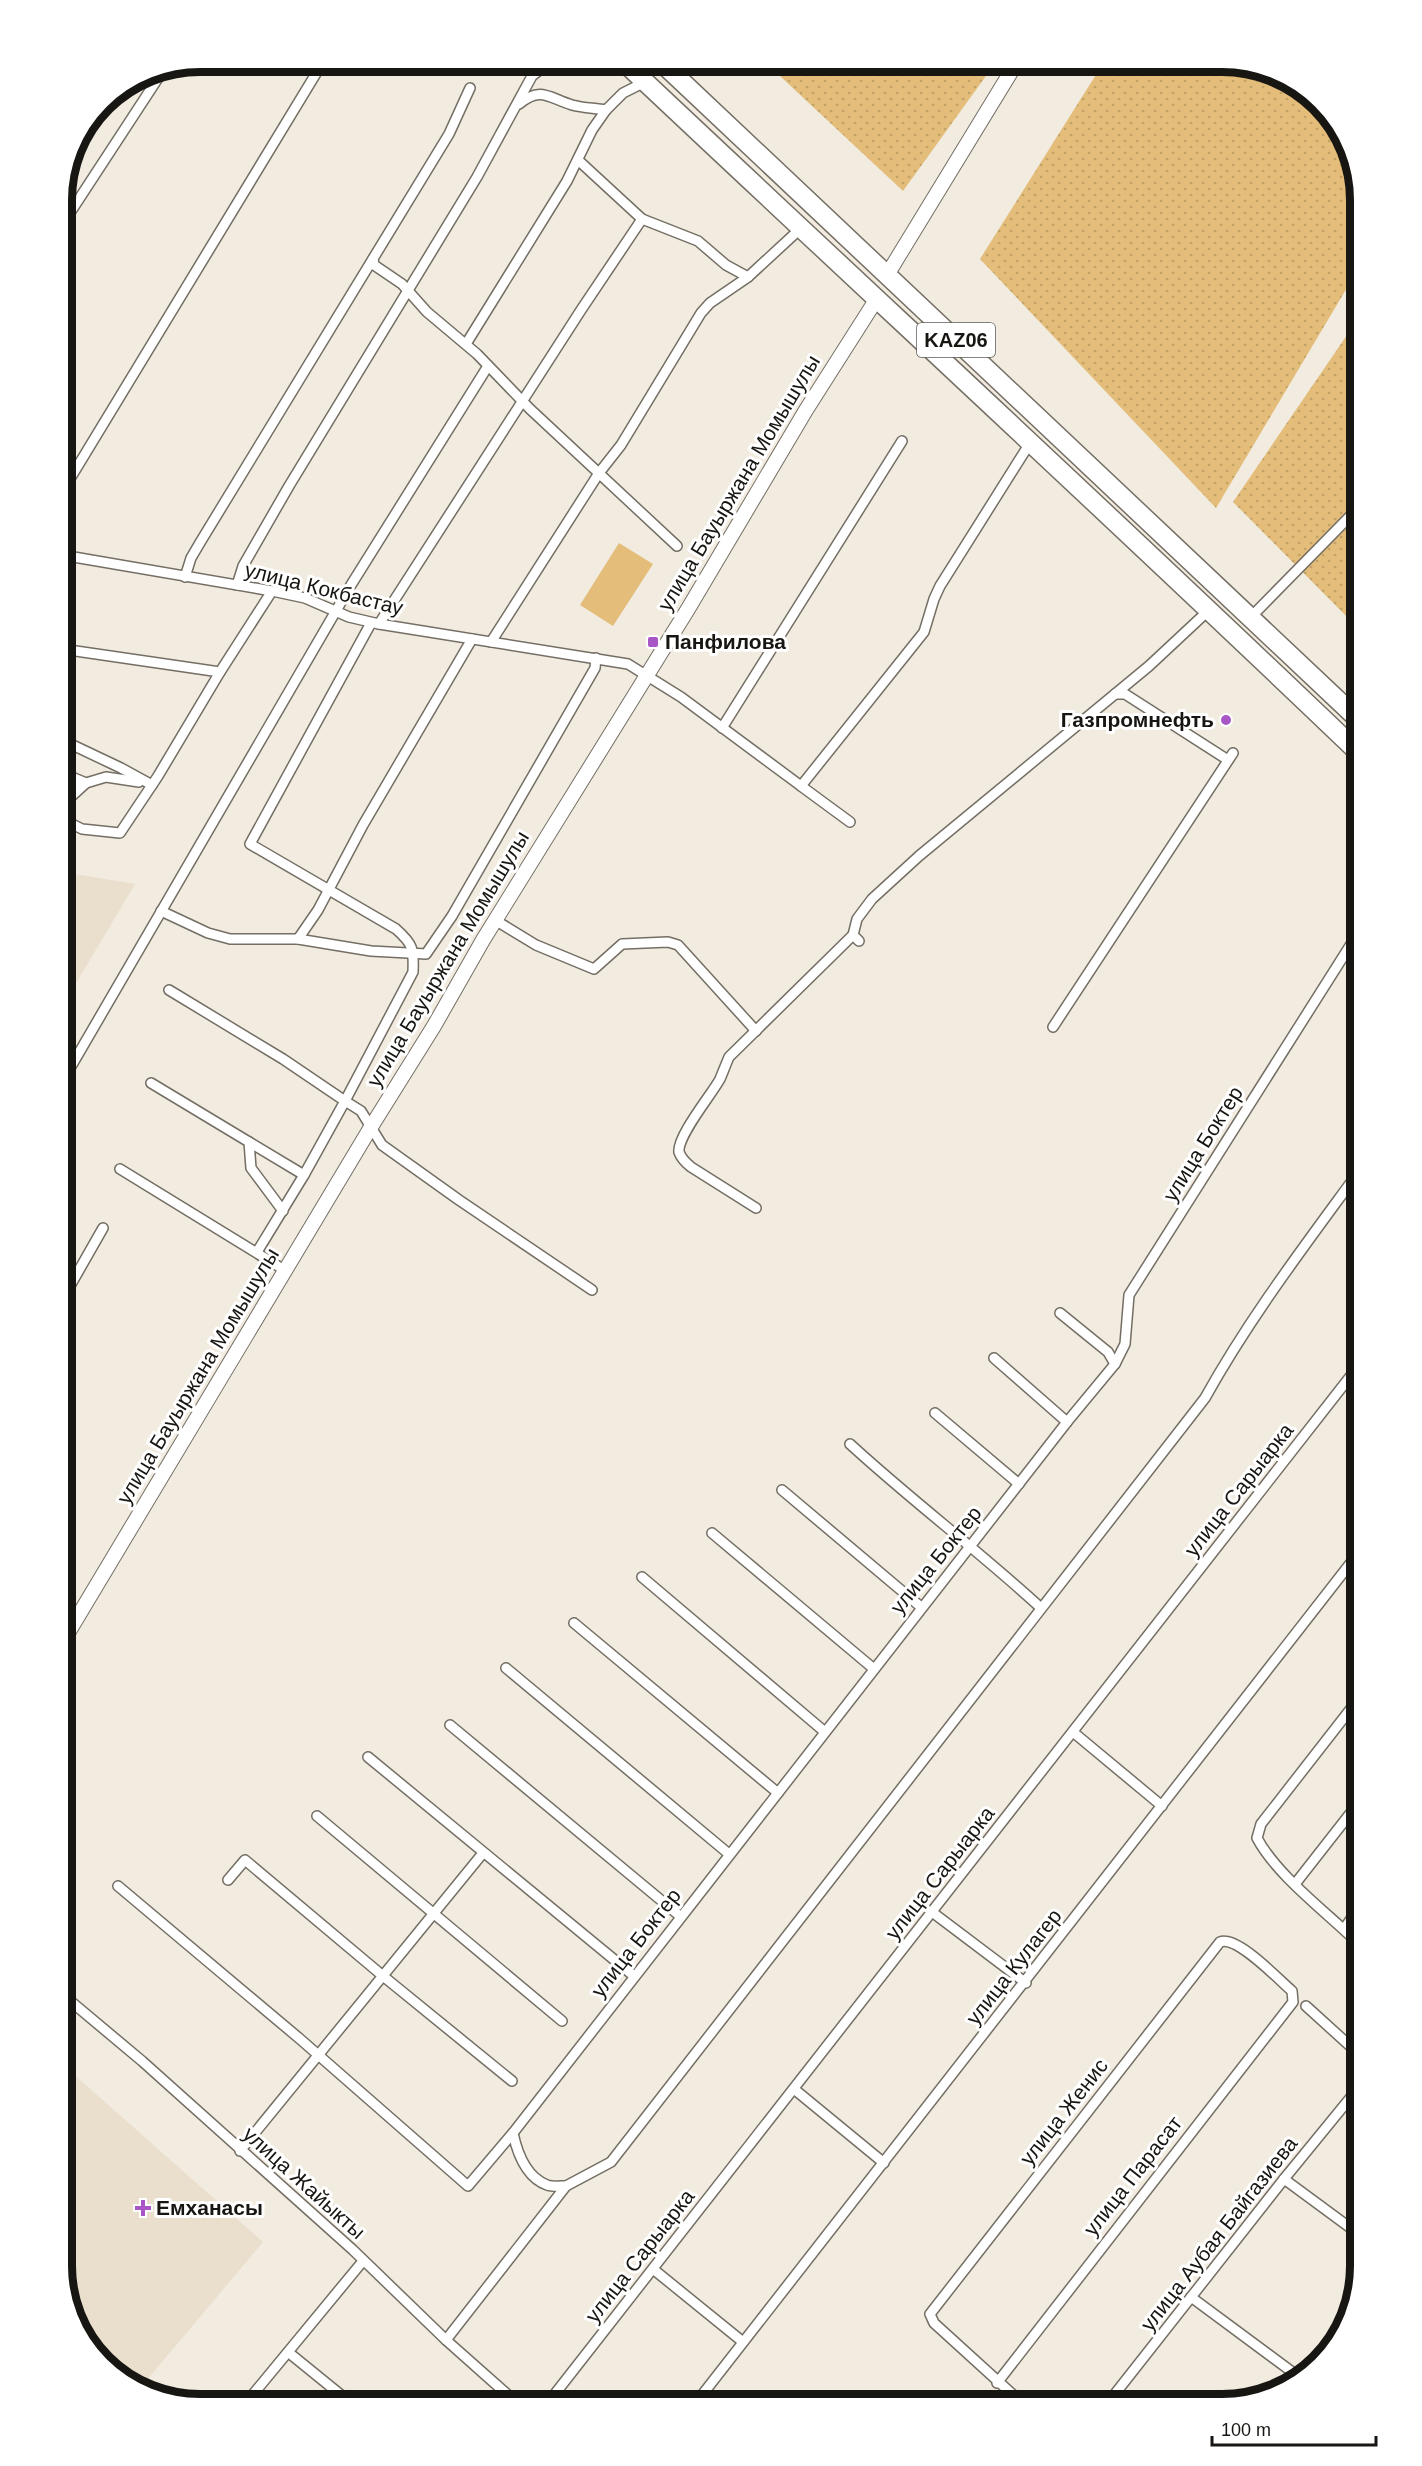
<svg xmlns="http://www.w3.org/2000/svg" width="1422" height="2466" font-family="Helvetica,sans-serif">
<style>
.built{fill:#eadfcd}
.grass{fill:url(#grass-dots)}
.pitch{fill:#e3bd79}
.lines{fill:none;stroke-linecap:round;stroke-linejoin:round}
.street-casing{stroke:#746e64;stroke-width:12}
.secondary-casing{stroke:#746e64;stroke-width:16}
.highway-casing{stroke:#746e64;stroke-width:21}
.street{stroke:#fff;stroke-width:9}
.secondary{stroke:#fff;stroke-width:14}
.highway{stroke:#fff;stroke-width:18}
.poi-dot{fill:#a856c6;stroke:#fff;stroke-width:2}
.labels{text-anchor:middle;stroke-width:6;stroke-linejoin:round;paint-order:stroke}
.shield{fill:#fff;stroke:#5d5c59;stroke-width:1.5}
.shield-label{font-size:20px;font-weight:bold;fill:#181612}
.street-label{font-size:21px;fill:#181612;stroke:#fff}
.poi-label{font-size:21px;font-weight:bold;fill:#181612;stroke:#fff;text-anchor:start}
.rim{fill:none;stroke:#181612;stroke-width:8}
</style>
<defs>
<pattern id="grass-dots" width="8" height="8" patternUnits="userSpaceOnUse" patternTransform="scale(1.5)"><rect width="8" height="8" fill="#e3bd79"/><path d="M2 2h.1M6 6h.1" fill="none" stroke="#c2a268" stroke-width="1.8" stroke-linecap="round"/></pattern>
</defs>
<rect width="100%" height="100%" fill="#f2ebe0"/>
<g class="built">
<polygon points="62,872 135,884 62,1007"/>
<polygon points="62,2064 263,2242 141,2387 123,2381 76,2327 62,2266"/>
</g>
<g class="grass">
<polygon points="765,62 996,62 903,191"/>
<polygon points="1104,62 1232,62 1299,85 1346,139 1360,200 1360,266 1216,508 980,259"/>
<polygon points="1360,316 1360,630 1233,502"/>
</g>
<polygon class="pitch" points="619,543 653,564 613,626 580,605"/>
<g class="lines">
<defs>
<g id="street">
<path d="M519,104C541,86 549,98 572,105C583,108 594,108 606,110L623,93L645,82"/>
<polyline points="578,160 642,219 698,241 726,265 748,277"/>
<polyline points="62,225 164,69"/>
<polyline points="373,259 374,265 402,284 427,312 477,354 530,409 677,546"/>
<polyline points="466,344 567,181 592,130 606,110"/>
<polyline points="62,492 323,62"/>
<polyline points="62,555 272,591 305,598 349,617 379,624 628,664 681,697 801,786 924,632 934,599 940,586 1030,443"/>
<polyline points="185,577 191,558 201,541 449,134 470,88"/>
<polyline points="237,585 243,566 289,486 477,177 532,76 550,62"/>
<polyline points="1250,618 1360,506"/>
<polyline points="379,624 581,310 642,219"/>
<polyline points="491,642 599,473 621,445 701,313 710,303 748,277 800,229"/>
<polyline points="62,649 220,672 272,591"/>
<polyline points="1115,694 1125,694 1228,760"/>
<polyline points="722,728 902,441"/>
<polyline points="62,740 121,768 152,785"/>
<polyline points="62,773 86,783"/>
<polyline points="801,786 850,822"/>
<polyline points="62,792 80,785"/>
<polyline points="62,805 86,783 106,777 139,782"/>
<polyline points="62,819 82,829 120,833 158,776 220,672"/>
<polyline points="161,911 208,933 230,939 298,939 371,951 426,954 452,916 595,668 596,658"/>
<polyline points="495,920 536,945 594,969 622,944 668,942 678,945 756,1031"/>
<polyline points="298,939 318,910 363,825 472,639"/>
<polyline points="859,941 853,935 857,919 872,899 919,856 1149,666 1209,610"/>
<path d="M169,990L283,1059L345,1101L413,972C414,949 413,944 396,929L250,844L371,623"/>
<polyline points="1053,1027 1233,753"/>
<polyline points="62,1082 351,585 488,366"/>
<polyline points="151,1083 249,1142 251,1168 283,1211"/>
<polyline points="249,1142 304,1175"/>
<polyline points="120,1169 286,1271"/>
<path d="M756,1208L691,1167C686,1163 681,1158 679,1152C677,1136 712,1094 720,1079C723,1072 726,1064 729,1057L853,935"/>
<polyline points="257,1252 304,1175 345,1101 361,1111 382,1145 459,1200 592,1290"/>
<polyline points="62,1300 103,1228"/>
<polyline points="1060,1313 1108,1352 1115,1364"/>
<polyline points="994,1358 1067,1422"/>
<polyline points="935,1413 1019,1484"/>
<path d="M850,1444C912,1501 979,1551 1041,1608"/>
<polyline points="782,1490 921,1607"/>
<polyline points="712,1533 874,1669"/>
<polyline points="642,1577 825,1732"/>
<polyline points="574,1623 778,1793"/>
<polyline points="506,1668 729,1854"/>
<polyline points="450,1725 680,1916"/>
<polyline points="1073,1732 1162,1806"/>
<polyline points="368,1757 634,1976"/>
<polyline points="317,1816 562,2021"/>
<polyline points="228,1880 245,1860 383,1976 512,2081"/>
<polyline points="1295,1884 1360,1801"/>
<polyline points="118,1886 300,2039 468,2186 513,2133 1067,1422 1115,1364 1125,1344 1129,1295 1360,930"/>
<polyline points="932,1912 1026,1983"/>
<polyline points="1344,1929 1360,1906"/>
<path d="M1360,1945C1329,1914 1277,1876 1257,1838L1261,1824L1360,1697"/>
<polyline points="62,1994 142,2061 353,2250 446,2340 518,2404"/>
<polyline points="1306,2006 1360,2055"/>
<polyline points="794,2089 884,2163"/>
<path d="M513,2133C517,2152 526,2177 547,2185C552,2187 560,2186 566,2186"/>
<polyline points="240,2151 483,1853"/>
<polyline points="1284,2179 1360,2235"/>
<polyline points="653,2269 743,2342"/>
<polyline points="1191,2297 1299,2377"/>
<path d="M446,2340L566,2186L611,2162L1205,1398C1250,1317 1306,1244 1360,1170"/>
<polyline points="288,2352 352,2404"/>
<path d="M997,2383L1293,2002L1292,1991C1279,1980 1237,1935 1220,1942L930,2314L934,2323L1023,2404"/>
<polyline points="245,2404 363,2261"/>
<polyline points="547,2404 1360,1364"/>
<polyline points="695,2404 1360,1551"/>
<polyline points="1107,2404 1284,2179 1360,2086"/>
</g>
<g id="secondary">
<polyline points="887,275 1017,62"/>
<polyline points="62,1643 371,1127 434,1026 483,940 688,609 806,410 876,300"/>
</g>
<g id="highway">
<path d="M624,62C869,293 1117,521 1360,754"/>
<polyline points="661,62 1360,721"/>
</g>
</defs>
<use href="#street" class="street-casing"/>
<use href="#secondary" class="secondary-casing"/>
<use href="#highway" class="highway-casing"/>
<use href="#street" class="street"/>
<use href="#secondary" class="secondary"/>
<use href="#highway" class="highway"/>
</g>
<g class="poi-dot">
<rect x="647" y="636" width="12" height="12" rx="3"/>
<circle cx="1226" cy="720" r="6"/>
<path d="M140 2199h6v6h6v6h-6v6h-6v-6h-6v-6h6z"/>
</g>
<g class="labels">
<rect class="shield" x="917" y="323" width="78" height="34" rx="4.5"/>
<g class="shield-label">
<text x="956" y="347">KАZ06</text>
</g>
<g class="street-label">
<text transform="translate(739 483) rotate(-59)" y="7">улица Бауыржана Момышулы</text>
<text transform="translate(324 589) rotate(14)" y="7">улица Кокбастау</text>
<text transform="translate(448 959) rotate(-59)" y="7">улица Бауыржана Момышулы</text>
<text transform="translate(1203 1144) rotate(-58)" y="7">улица Боктер</text>
<text transform="translate(198 1376) rotate(-59)" y="7">улица Бауыржана Момышулы</text>
<text transform="translate(1239 1490) rotate(-52)" y="7">улица Сарыарка</text>
<text transform="translate(936 1560) rotate(-51)" y="7">улица Боктер</text>
<text transform="translate(940 1873) rotate(-52)" y="7">улица Сарыарка</text>
<text transform="translate(636 1943) rotate(-52)" y="7">улица Боктер</text>
<text transform="translate(1014 1967) rotate(-52)" y="7">улица Кулагер</text>
<text transform="translate(1064 2112) rotate(-52)" y="7">улица Женис</text>
<text transform="translate(1133 2176) rotate(-52)" y="7">улица Парасат</text>
<text transform="translate(304 2183) rotate(42)" y="7">улица Жайыкты</text>
<text transform="translate(1219 2234) rotate(-52)" y="7">улица Аубая Байгазиева</text>
<text transform="translate(640 2256) rotate(-52)" y="7">улица Сарыарка</text>
</g>
<g class="poi-label">
<text x="665" y="649">Панфилова</text>
<text x="1214" y="727" text-anchor="end">Газпромнефть</text>
<text x="156" y="2215">Емханасы</text>
</g>
</g>
<path d="M0 0H1422V2466H0ZM200 72H1222A128 128 0 0 1 1350 200V2266A128 128 0 0 1 1222 2394H200A128 128 0 0 1 72 2266V200A128 128 0 0 1 200 72Z" fill="#fff" fill-rule="evenodd"/>
<path class="rim" d="M200 72H1222A128 128 0 0 1 1350 200V2266A128 128 0 0 1 1222 2394H200A128 128 0 0 1 72 2266V200A128 128 0 0 1 200 72Z"/>
<path d="M1212 2436v9h164v-9" fill="none" stroke="#181612" stroke-width="3"/>
<text x="1221" y="2436" font-size="18" fill="#181612" stroke="#ffffff" stroke-width="4.5" paint-order="stroke">100 m</text>
</svg>
